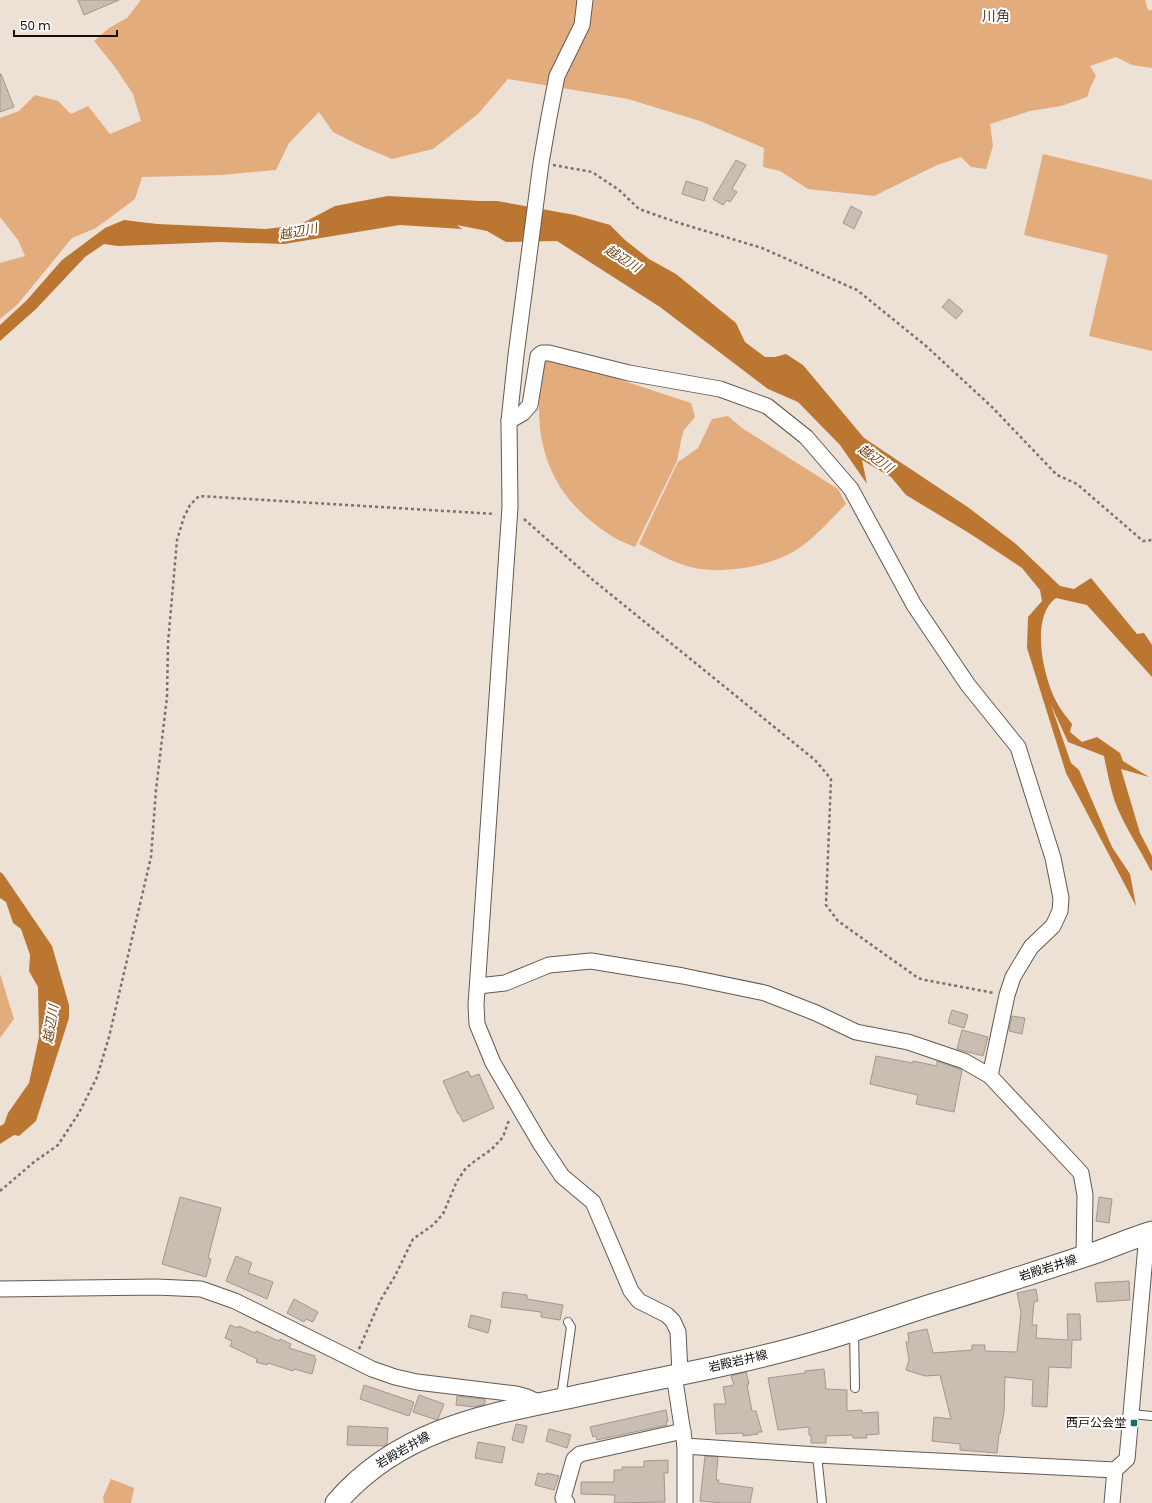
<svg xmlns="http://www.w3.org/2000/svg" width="1152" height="1503" font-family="Poppins,'Noto Sans JP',sans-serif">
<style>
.green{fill:#e2ac7d}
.water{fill:#bb7632}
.building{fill:#cabeb3;stroke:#a3978d}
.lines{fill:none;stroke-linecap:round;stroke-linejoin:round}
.service-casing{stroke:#645950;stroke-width:10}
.minor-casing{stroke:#645950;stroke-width:17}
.secondary-casing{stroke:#645950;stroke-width:23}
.path{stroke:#7a726b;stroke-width:2.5;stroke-dasharray:3 3;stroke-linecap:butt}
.service{stroke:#fff;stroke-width:8}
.minor{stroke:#fff;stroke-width:15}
.secondary{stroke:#fff;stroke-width:21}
.poi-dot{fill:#1d6673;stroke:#fff;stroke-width:1.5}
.labels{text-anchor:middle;stroke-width:4;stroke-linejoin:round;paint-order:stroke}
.street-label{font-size:12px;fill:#140f0c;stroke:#fff}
.poi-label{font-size:12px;fill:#140f0c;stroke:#fff;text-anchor:end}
.water-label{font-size:13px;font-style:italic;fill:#724311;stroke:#fff}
.quarter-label{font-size:14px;fill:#4c4239;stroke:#fff}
</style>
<rect width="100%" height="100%" fill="#ede0d5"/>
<g class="green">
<polygon points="141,0 1145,0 1148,10 1152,10 1152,68 1132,65 1116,57 1090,66 1096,76 1091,86 1087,97 1061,106 1030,111 990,124 993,146 986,169 971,167 961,157 937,165 874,196 808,189 780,171 763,167 764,148 700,121 628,99 508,79 478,114 433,149 392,159 361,146 333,132 319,112 289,143 276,170 222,175 142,177 135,199 96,228 72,238 17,305 0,319 0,263 25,256 18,240 0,217 0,118 19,111 35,95 58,101 71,114 88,106 110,134 141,121 133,94 115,67 94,41 109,28 127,18"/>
<polygon points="1043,154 1152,180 1152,351 1089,336 1108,255 1024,235"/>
<path d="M551,357L691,403L695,417L684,430L681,441L677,461L635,547C626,543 617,540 610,535C562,504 538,462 539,405C539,390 542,375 545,360Z"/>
<path d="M728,416L742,428L838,489L846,504C830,520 815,538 796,550C767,568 714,577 681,564C666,559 653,551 639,544L678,462L698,448L712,419Z"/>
<polygon points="0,974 14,1019 0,1038"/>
<polygon points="111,1479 134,1488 131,1503 104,1503 103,1497"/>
</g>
<g class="water">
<path d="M388,196L480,201H497L575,215L610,225L625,240L649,259L676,274L736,323L745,342L765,357H775L786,354L803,365L864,438L969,508L1016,544L1060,586L1074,589L1091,578L1137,634L1144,633L1152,645V677L1087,605L1056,598C1030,617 1043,674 1055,699C1059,708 1066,716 1072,724L1070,732L1082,742L1097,737L1120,753L1123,761L1149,777L1121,769L1140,833L1152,856V870L1151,871C1139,847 1124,826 1115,802C1110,787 1107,771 1104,756L1068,742L1051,705L1071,763L1079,770L1112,847L1130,874L1136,906L1066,773L1027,648L1028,617L1042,601L1040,590L1022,568L969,533L906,495L891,477L862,460L867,484L840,445L798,402L768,389L660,307L557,241L506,242L487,231L457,225L462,229L400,225L284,244L220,242L118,246L104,244L85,257L36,309L0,341V325L27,300L62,260L105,228L124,220L157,224L266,229L299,225L335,206Z"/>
<polygon points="0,872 3,874 52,946 69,1005 69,1018 36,1121 19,1136 14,1135 0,1144 0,1126 4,1124 8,1113 29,1083 39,1037 38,987 29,971 30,955 21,929 13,923 6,902 0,898"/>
</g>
<g class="building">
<polygon points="78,0 119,0 84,15"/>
<polygon points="0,74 1,74 14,107 0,112"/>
<polygon points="736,160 746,165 732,189 737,192 730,202 727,200 723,205 713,199"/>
<polygon points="686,181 708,188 704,201 682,194"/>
<polygon points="851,206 862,212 854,229 843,223"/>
<polygon points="949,299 963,311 956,319 942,307"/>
<polygon points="952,1010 968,1015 964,1028 948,1023"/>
<polygon points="1012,1016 1025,1018 1022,1034 1009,1031"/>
<polygon points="962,1030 988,1037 983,1056 957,1049"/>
<polygon points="876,1056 912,1063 913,1061 937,1066 937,1061 962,1070 954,1112 916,1104 918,1095 870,1084"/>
<polygon points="468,1071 471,1077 479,1074 494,1108 463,1122 459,1113 458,1114 443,1081"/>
<polygon points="180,1197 221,1208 208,1258 211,1259 206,1277 162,1264"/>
<polygon points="1099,1197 1112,1199 1109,1223 1096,1221"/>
<polygon points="236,1256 252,1263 248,1273 273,1282 267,1299 226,1281"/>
<polygon points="1129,1281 1130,1300 1097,1302 1095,1283"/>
<polygon points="1036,1289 1038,1301 1034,1302 1032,1325 1037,1325 1036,1338 1068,1340 1067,1314 1080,1314 1081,1340 1072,1340 1071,1368 1049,1367 1047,1407 1032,1406 1033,1380 1005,1377 1004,1412 1000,1434 999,1434 997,1453 960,1450 960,1444 932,1441 934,1417 951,1419 940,1375 925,1376 906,1370 909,1360 906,1342 909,1342 908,1333 927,1329 933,1353 972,1350 972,1345 985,1345 985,1351 1017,1352 1021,1312 1017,1293"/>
<polygon points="503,1292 527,1295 527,1299 563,1305 560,1320 541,1317 541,1312 501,1307"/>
<polygon points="294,1299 318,1312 313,1322 306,1319 304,1322 287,1313"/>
<polygon points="471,1315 491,1320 488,1333 468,1327"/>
<polygon points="230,1325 238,1328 239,1326 255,1333 256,1331 279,1341 280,1339 291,1344 289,1348 315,1356 314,1358 316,1359 312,1374 294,1369 293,1371 268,1363 267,1365 256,1362 257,1359 230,1346 232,1341 225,1338"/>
<polygon points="824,1369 826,1389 847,1390 847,1411 862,1410 862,1413 878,1412 879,1434 866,1435 867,1438 853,1438 853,1435 826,1436 826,1443 811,1443 811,1435 809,1435 809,1427 778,1430 768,1378 805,1373 805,1371"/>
<polygon points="746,1372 749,1384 747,1385 752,1411 756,1411 762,1432 757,1432 758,1434 743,1436 743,1433 716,1434 714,1404 726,1404 723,1387 734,1385 731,1376"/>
<polygon points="364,1385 414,1402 409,1416 360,1399"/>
<polygon points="419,1395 444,1404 438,1419 437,1420 413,1412"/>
<polygon points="457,1396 485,1399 485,1404 475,1407 456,1405"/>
<polygon points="666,1410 668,1421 666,1422 667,1425 597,1440 596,1436 593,1437 590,1427"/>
<polygon points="516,1424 527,1426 523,1443 512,1440"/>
<polygon points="348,1426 388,1428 387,1444 384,1446 347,1445"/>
<polygon points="549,1429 571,1435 567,1448 546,1441"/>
<polygon points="478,1442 505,1447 502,1463 475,1458"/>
<polygon points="705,1456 718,1457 716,1480 719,1480 718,1483 753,1488 750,1503 723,1503 700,1501"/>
<polygon points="668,1460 668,1473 664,1473 665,1502 614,1503 615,1495 581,1494 581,1482 614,1482 614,1470 622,1470 622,1467 644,1467 644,1461"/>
<polygon points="538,1473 545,1475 546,1473 559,1476 554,1490 535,1485"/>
</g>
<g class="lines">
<defs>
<g id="service">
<polyline points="854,1330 855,1388"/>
<polyline points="561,1398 571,1327 568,1322"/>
<polyline points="1131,1414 1152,1416"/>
<polyline points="817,1455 822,1503"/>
</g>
<g id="minor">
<polyline points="585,0 582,25 557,76 549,117 541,163 516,355 509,421 510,507 476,1005 477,1024 493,1063 540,1143 562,1176 593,1202 631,1291 639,1301 667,1315 673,1321 678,1332 680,1373"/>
<polyline points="509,421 523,413 530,405 538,356 542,353 549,353 629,373 720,389 767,406 806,437 851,489 914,605 968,685 1018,747 1053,858 1061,898 1060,911 1053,926 1031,947 1013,977 1007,995 990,1076"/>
<polyline points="478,986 505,983 549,965 591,961 683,976 765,993 816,1013 856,1032 908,1042 964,1061 990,1076 1081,1173 1085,1195 1084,1257"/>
<polyline points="0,1289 156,1287 201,1289 235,1301 372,1369 395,1377 417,1382 516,1394 527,1397 540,1403"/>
<polyline points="674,1375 685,1446 685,1503"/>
<polyline points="685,1446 817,1455 1115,1470"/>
<polyline points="567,1503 563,1498 574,1459 580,1454 683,1431"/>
<polyline points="1112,1503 1115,1470 1127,1459 1147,1234"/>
</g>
<path id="secondary" d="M336,1503C402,1426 493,1414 586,1394C663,1377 741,1364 816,1342C854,1331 891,1318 928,1306C980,1290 1031,1274 1082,1257C1106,1250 1128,1239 1152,1232"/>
</defs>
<use href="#service" class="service-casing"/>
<use href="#minor" class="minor-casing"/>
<use href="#secondary" class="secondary-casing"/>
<g class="path">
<polyline points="553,165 592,172 619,190 639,209 679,223 762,248 857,290 926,346 991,406 1057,475 1077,484 1143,541 1152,540"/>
<polyline points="524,519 593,580 815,760 831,779 826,905 838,921 918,978 925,980 994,993"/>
<polyline points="0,1191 34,1162 58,1145 79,1113 97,1077 109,1037 151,857 156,790 167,697 168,643 177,540 184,517 190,505 199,496 495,514"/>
<polyline points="359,1349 380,1301 395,1276 413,1239 433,1225 443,1214 457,1181 466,1168 475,1161 492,1149 503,1137 509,1120"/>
</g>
<use href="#service" class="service"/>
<use href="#minor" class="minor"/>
<use href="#secondary" class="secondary"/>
</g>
<rect class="poi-dot" x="1130" y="1419" width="8" height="8" rx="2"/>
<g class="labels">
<g class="street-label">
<text transform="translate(1048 1268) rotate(-18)" y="4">岩殿岩井線</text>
<text transform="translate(738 1361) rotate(-13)" y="4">岩殿岩井線</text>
<text transform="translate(403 1450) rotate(-30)" y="4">岩殿岩井線</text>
</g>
<g class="poi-label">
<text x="1126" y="1427">西戸公会堂</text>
</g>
<g class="water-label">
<text transform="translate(298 231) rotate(-11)" y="5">越辺川</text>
<text transform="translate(623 258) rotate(32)" y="5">越辺川</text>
<text transform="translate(876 458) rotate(35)" y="5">越辺川</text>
<text transform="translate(50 1024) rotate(-81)" y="5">越辺川</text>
</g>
<g class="quarter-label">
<text x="996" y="21">川角</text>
</g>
</g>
<path d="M14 30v6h103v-6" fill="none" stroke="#140f0c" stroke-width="2"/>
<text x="20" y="30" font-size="12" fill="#140f0c" stroke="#ffffff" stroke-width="3" paint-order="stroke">50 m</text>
</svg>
